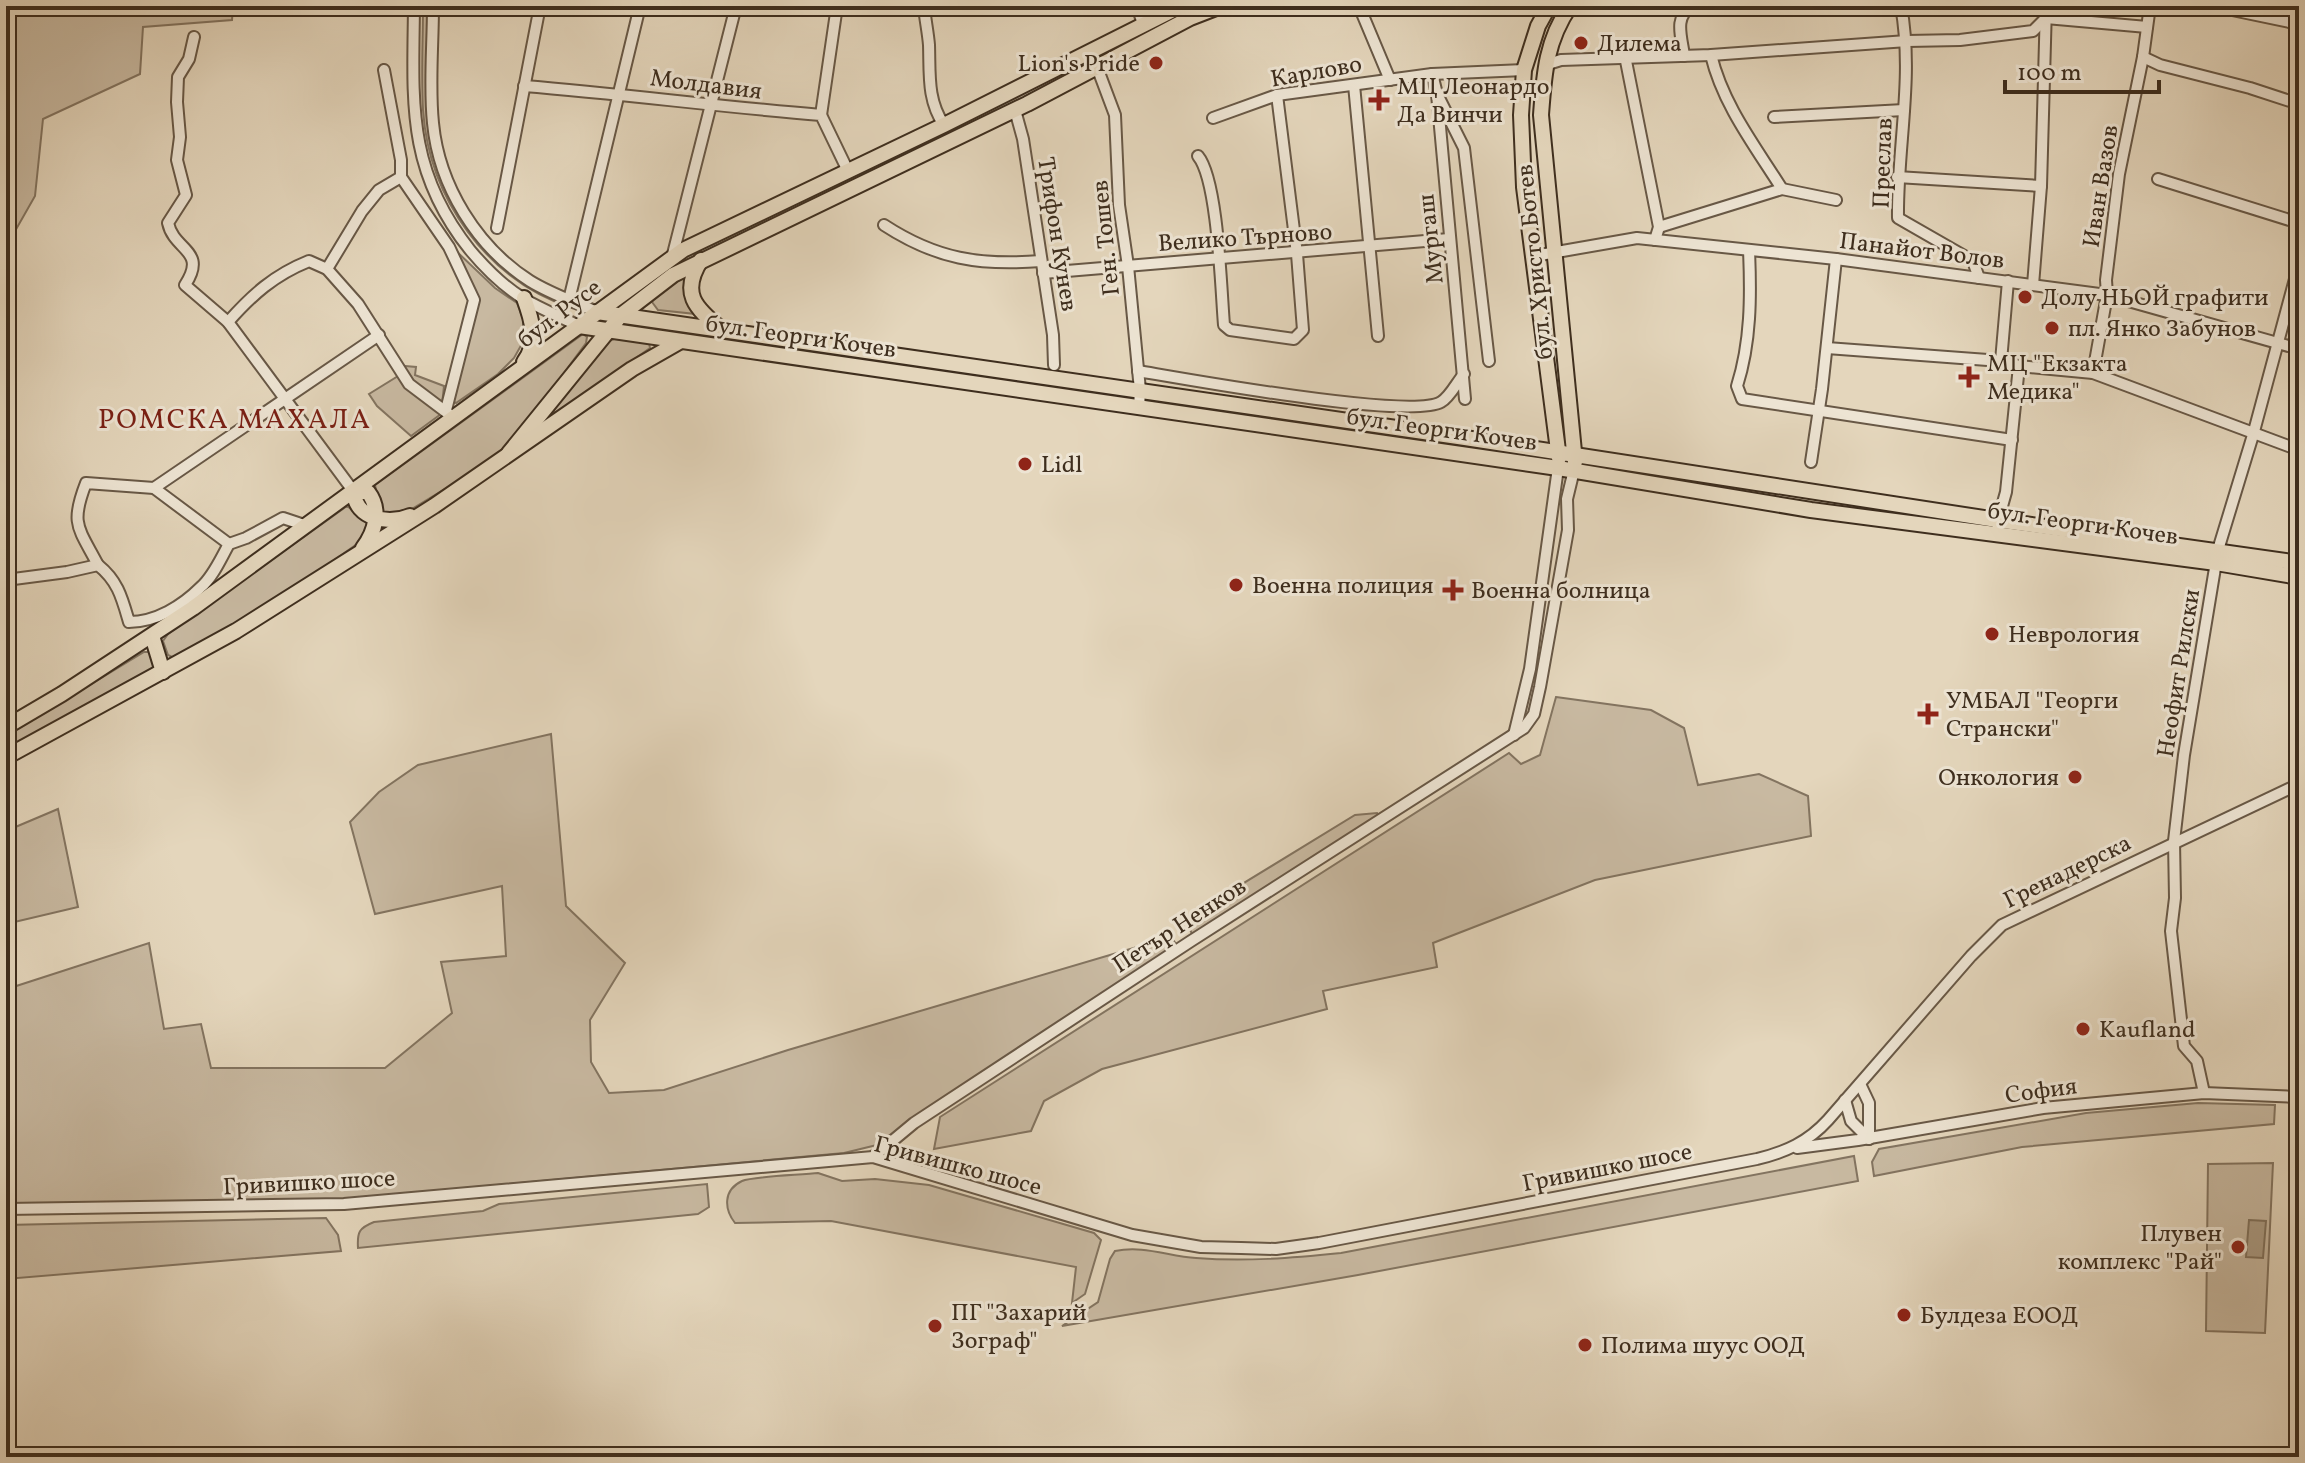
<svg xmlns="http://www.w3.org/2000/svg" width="2305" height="1463" font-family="Vollkorn,serif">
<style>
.green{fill:#c8b9a1;stroke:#837460;stroke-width:2}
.water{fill:#ac9d86;stroke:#80715c;stroke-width:2}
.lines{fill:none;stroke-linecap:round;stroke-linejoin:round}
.minor-casing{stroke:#685846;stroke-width:14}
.major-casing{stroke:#3e2e1e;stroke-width:18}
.minor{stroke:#ede4d3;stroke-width:10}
.major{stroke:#e4d6bc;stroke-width:14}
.poi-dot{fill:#8f2418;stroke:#ede4d3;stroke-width:3}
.labels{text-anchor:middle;stroke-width:6;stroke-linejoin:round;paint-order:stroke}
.poi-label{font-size:24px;fill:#3e2e1e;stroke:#ede4d3;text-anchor:start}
.street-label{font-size:24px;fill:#3e2e1e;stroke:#ede4d3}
.quarter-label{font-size:28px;letter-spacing:2px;fill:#7a1f14;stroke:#ede4d3}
</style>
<rect width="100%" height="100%" fill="#e4d6bc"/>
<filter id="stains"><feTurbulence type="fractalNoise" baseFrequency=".0025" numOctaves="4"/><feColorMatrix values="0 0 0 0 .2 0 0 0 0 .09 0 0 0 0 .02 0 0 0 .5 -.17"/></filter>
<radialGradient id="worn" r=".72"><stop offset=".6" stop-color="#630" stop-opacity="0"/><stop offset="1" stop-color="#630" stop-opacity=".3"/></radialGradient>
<g class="green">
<polygon points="6,6 233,6 232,20 143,27 140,74 43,119 35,196 6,247"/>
<path d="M423,6H429L428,91L453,197L533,288L573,306L572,308C487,280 429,199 423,110C421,75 423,41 423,6Z"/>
<polygon points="453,248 495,288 517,303 523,319 523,342 514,358 498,374 456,403 452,401 478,304"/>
<polygon points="687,275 696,314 658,310 652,302 655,296"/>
<polygon points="583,334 587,337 586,343 513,442 491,461 407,512 397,516 381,513 375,485"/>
<polygon points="619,337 649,343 650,348 556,414 554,413 554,408 609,341"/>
<polygon points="405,366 416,367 415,375 444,386 441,414 411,436 377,406 369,394 398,376"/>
<polygon points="347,506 368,522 364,536 357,544 290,591 176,659 168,655 163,641 168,634"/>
<polygon points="144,652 150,652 155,671 6,753 6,736"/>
<polygon points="1556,697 1651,710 1684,728 1698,785 1759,774 1808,796 1811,836 1595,880 1433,943 1437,967 1323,991 1327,1009 1102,1069 1044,1101 1031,1131 934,1149 940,1117 1509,753 1521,764 1540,755"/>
<polygon points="551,734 566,906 625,963 590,1020 591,1062 609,1093 664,1090 788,1050 1171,937 1181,951 885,1143 844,1153 346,1199 6,1205 6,983 10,988 149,943 164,1029 201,1024 211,1068 385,1068 452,1013 441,962 506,956 502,886 375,914 350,822 379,792 418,765"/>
<polygon points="58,809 78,907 6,924 6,831"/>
<polygon points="1377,813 1380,820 1193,936 1185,919 1355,815"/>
<polygon points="2198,1103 2275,1105 2274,1124 2022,1147 1874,1176 1872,1162 1879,1149 2086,1113"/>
<path d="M1854,1156L1858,1181L1358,1275L1062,1326L1098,1302L1110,1259L1115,1251C1143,1245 1168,1256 1196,1258C1245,1262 1292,1258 1341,1253Z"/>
<polygon points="2273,1163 2265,1333 2206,1331 2208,1164"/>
<path d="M818,1173L842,1181L875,1179L929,1185L1094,1233L1101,1240L1085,1294L1072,1303L1076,1267L831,1221L735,1223C724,1209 723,1190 742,1181C753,1176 803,1175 818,1173Z"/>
<path d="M707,1184L709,1207L698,1214L358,1248C357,1232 359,1228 374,1222L483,1211L499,1204Z"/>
<polygon points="326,1218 338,1235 341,1251 6,1279 6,1225"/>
</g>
<polygon class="water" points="2249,1220 2266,1221 2263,1258 2246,1257"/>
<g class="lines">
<defs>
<g id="minor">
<path d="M414,6C413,101 406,170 470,250C485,268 503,286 524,299C541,309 561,317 579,326"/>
<path d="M433,6C433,45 429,85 433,123C439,186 477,247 530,281C551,294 575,302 597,312"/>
<path d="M924,6C925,19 928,32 929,45C930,74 927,100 944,125"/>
<polyline points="1137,6 1143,24"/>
<polyline points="1359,6 1390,80"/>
<path d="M1901,6C1914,77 1897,147 1898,218L1973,261L1979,278"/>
<polyline points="2213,6 2299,24"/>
<path d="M194,37L189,59L178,77L177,102L180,137L177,160L186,195L168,223C174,251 208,250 185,285L228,322L354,492"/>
<path d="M1711,55C1723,105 1755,146 1782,189"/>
<polyline points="1625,56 1659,227 1655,240"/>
<path d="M1684,56C1682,38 1673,17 1692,6"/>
<polyline points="2143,57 2160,65 2250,88 2299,104"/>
<polyline points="1545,65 1561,60 1711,55 1907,41 1960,40 2033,31 2046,18 2147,27"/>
<polyline points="1097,67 1115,115 1119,205 1128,266 1140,390 1139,408"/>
<polyline points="1432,74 1437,94 1465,399"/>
<polyline points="1354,85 1378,336"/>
<path d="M524,86C624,94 722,107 821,115L848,171"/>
<polyline points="1437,94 1464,148 1489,361"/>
<polyline points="1015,110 1023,139 1053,335 1054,365"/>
<polyline points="821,115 837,6"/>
<polyline points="1774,117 1904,110"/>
<polyline points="1213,118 1277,95 1432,74 1524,70"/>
<path d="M1198,156C1218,180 1221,290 1224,325L1230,330L1294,339L1303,330L1297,254L1277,95"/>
<polyline points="401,177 449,247 474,300 446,410"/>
<polyline points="1897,177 2041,186"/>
<polyline points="2158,179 2299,223"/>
<path d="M884,225C936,259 980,266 1041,261"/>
<polyline points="1659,227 1782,189 1836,200"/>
<polyline points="497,228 540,6"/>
<path d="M1749,250C1751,296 1751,342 1737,386L1742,399L2012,440"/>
<polyline points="1534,256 1637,238 1836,259 2107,295 2299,349"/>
<polyline points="672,258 736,6"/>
<polyline points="327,269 362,211 379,190 401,177 401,160 384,70"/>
<polyline points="1043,273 1449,239"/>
<polyline points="2033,285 2041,186 2046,6"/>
<polyline points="569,300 640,6"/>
<path d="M228,322C252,295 274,275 309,261L327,269L358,304L409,384L454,418"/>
<polyline points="1827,348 2001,361 2019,366 2093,373 2299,450"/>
<polyline points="2001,361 2008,281"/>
<path d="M1138,371C1186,379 1410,420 1441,402C1450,397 1457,382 1464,374"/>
<polyline points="2093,373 2107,295 2106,280 2119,174 2143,57 2150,6"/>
<polyline points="1811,462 1822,389 1836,259"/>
<polyline points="154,488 379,335"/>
<polyline points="1997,524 2006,492 2019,366"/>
<path d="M98,565C78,527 70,524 86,483L154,488L229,544"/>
<path d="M6,580L67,572L98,565C118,581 122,598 129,622C156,622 182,606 201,587C213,577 221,558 229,544L246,538L283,518L307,526"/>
<polyline points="1514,735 1530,669 1558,468"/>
<polyline points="1860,1084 1869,1103 1869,1139"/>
<polyline points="2204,1093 2197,1061 2184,1046 2171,931 2175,898 2174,841 2184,755 2218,550 2253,435 2299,264"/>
<polyline points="1845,1100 1851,1121 1869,1139"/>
<polyline points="1797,1148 1858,1140 2043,1108 2204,1093 2299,1097"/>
<polyline points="873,1157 914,1123 1191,941 1524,728 1534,714 1540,687 1568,530 1567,499 1574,470"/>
<path d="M6,1209L344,1204L873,1157L1132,1235L1201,1247L1241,1248L1276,1249L1319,1243L1757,1159C1786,1152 1808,1142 1828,1120L1971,956L2002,925L2299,784"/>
</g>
<g id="major">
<polyline points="1549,6 1538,26 1524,70 1521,115 1524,187 1559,458"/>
<path d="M1570,6C1546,41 1544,74 1541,115L1575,462"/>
<path d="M701,260C680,293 695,308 721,329"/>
<path d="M524,298C532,320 539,342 524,362"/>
<polyline points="597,312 1465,438 1997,520 2299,563"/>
<polyline points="579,326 1558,468 1811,510 2216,563 2299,577"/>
<polyline points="509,453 621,315 673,275 1027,104 1190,18 1221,6"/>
<path d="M363,548C376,531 381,509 368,492H354C355,519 389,525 410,516"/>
<polyline points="152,636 163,672"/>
<polyline points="6,727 62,694 193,608 683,250 944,125 1181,6"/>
<polyline points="6,757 236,631 434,506 632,369 681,341"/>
</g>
</defs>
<use href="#minor" class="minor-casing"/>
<use href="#major" class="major-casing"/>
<use href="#minor" class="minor"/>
<use href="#major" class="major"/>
</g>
<g class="poi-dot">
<circle cx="1581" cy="43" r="8"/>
<circle cx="1156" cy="63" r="8"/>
<path d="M1375 88h8v8h8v8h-8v8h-8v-8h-8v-8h8z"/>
<circle cx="2025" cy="297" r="8"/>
<circle cx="2052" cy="328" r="8"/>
<path d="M1965 365h8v8h8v8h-8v8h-8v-8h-8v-8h8z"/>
<circle cx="1025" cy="464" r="8"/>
<circle cx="1236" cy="585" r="8"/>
<path d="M1449 578h8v8h8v8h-8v8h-8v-8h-8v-8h8z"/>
<circle cx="1992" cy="634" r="8"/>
<path d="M1924 702h8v8h8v8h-8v8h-8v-8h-8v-8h8z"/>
<circle cx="2075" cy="777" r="8"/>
<circle cx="2083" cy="1029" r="8"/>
<circle cx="2238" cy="1247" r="8"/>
<circle cx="1904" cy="1315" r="8"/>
<circle cx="935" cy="1326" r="8"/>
<circle cx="1585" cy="1345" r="8"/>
</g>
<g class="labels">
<g class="poi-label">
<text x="1597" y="51">Дилема</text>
<text x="1140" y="71" text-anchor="end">Lion's Pride</text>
<text x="1397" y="94">МЦ Леонардо<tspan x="1397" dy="28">Да Винчи</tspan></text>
<text x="2041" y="305">Долу НЬОЙ графити</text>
<text x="2068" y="336">пл. Янко Забунов</text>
<text x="1987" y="371">МЦ "Екзакта<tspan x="1987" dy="28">Медика"</tspan></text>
<text x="1041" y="472">Lidl</text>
<text x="1252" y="593">Военна полиция</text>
<text x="1471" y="598">Военна болница</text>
<text x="2008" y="642">Неврология</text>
<text x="1946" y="708">УМБАЛ "Георги<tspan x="1946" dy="28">Странски"</tspan></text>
<text x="2059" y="785" text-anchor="end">Онкология</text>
<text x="2099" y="1037">Kaufland</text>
<text x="2222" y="1241" text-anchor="end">Плувен<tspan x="2222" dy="28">комплекс "Рай"</tspan></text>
<text x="951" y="1320">ПГ "Захарий<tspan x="951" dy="28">Зограф"</tspan></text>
<text x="1920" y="1323">Булдеза ЕООД</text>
<text x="1601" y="1353">Полима шуус ООД</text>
</g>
<g class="street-label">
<text transform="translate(1316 71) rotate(-10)" y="8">Карлово</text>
<text transform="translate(706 84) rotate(7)" y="8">Молдавия</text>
<text transform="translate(1882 163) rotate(-88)" y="8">Преслав</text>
<text transform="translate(2100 186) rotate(-81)" y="8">Иван Вазов</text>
<text transform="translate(1058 234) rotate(81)" y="8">Трифон Кунев</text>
<text transform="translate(1245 237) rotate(-4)" y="8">Велико Търново</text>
<text transform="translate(1105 238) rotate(-96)" y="8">Ген. Тошев</text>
<text transform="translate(1430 239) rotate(-96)" y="8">Мургаш</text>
<text transform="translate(1922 250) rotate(7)" y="8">Панайот Волов</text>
<text transform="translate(1534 262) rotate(-96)" y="8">бул. Христо Ботев</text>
<text transform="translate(559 313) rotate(-37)" y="8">бул. Русе</text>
<text transform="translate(801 336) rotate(8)" y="8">бул. Георги Кочев</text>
<text transform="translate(1442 429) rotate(8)" y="8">бул. Георги Кочев</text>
<text transform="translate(2083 523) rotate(8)" y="8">бул. Георги Кочев</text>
<text transform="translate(2178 673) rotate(-81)" y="8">Неофит Рилски</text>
<text transform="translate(2067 871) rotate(-26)" y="8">Гренадерска</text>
<text transform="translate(1179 925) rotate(-33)" y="8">Петър Ненков</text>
<text transform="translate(2041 1090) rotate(-8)" y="8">София</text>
<text transform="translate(958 1165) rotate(15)" y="8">Гривишко шосе</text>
<text transform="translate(1607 1167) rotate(-11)" y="8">Гривишко шосе</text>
<text transform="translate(309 1182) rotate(-3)" y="8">Гривишко шосе</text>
</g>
<g class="quarter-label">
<text x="235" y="428">РОМСКА МАХАЛА</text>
</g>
</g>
<rect width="2305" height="1463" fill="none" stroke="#e4d6bc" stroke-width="32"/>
<rect x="8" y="8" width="2289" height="1447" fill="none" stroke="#3e2e1e" stroke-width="4"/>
<rect x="16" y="16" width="2273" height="1431" fill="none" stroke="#3e2e1e" stroke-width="2"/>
<path d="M2005 80v12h154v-12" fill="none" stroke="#3e2e1e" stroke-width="4"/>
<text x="2017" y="80" font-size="24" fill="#3e2e1e" stroke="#ede4d3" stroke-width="6" paint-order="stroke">100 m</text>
<rect width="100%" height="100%" filter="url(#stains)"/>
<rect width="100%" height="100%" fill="url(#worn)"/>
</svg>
